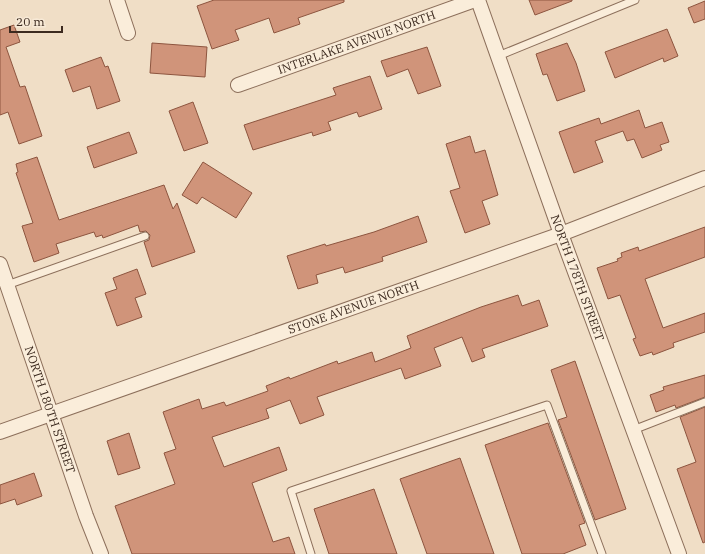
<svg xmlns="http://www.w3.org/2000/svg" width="705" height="554" font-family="'IBM Plex Serif',serif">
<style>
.building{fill:#d0947a;stroke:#8d553f}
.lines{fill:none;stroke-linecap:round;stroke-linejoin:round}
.service-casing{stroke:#8c6f5b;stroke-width:9}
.minor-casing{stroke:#8c6f5b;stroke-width:16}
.service{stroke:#faedda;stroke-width:7}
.minor{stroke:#faedda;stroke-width:14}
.labels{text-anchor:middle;stroke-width:3;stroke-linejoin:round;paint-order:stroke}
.street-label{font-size:12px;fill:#3c2a1f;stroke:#f7e9d6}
</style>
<rect width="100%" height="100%" fill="#f0dec6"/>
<g class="building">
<polygon points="214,0 344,0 344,2 298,18 300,24 274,33 269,18 235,30 239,40 212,49 197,6"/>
<polygon points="529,0 572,0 572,1 535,15"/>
<polygon points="705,1 705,19 694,23 688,8"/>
<polygon points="14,25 20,42 6,47 20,87 25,86 42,136 19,144 8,112 0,115 0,30"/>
<polygon points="667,29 678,56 664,62 663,58 615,78 605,52"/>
<polygon points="152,43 207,47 205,77 150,73"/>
<polygon points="567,43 576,63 585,91 557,101 547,74 543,75 536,54"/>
<polygon points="427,47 441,86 418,94 408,69 387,77 381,61"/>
<polygon points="101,57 105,67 108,66 120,101 97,109 90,86 73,92 65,70"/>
<polygon points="370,76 382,109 359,117 357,112 328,122 331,130 313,136 312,132 253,150 244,125 336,95 333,88"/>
<polygon points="193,102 208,143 184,151 169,111"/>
<polygon points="639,110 645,128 662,122 669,142 660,145 662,150 642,158 634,139 627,141 623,131 595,141 603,162 574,173 559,132 599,118 601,124"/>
<polygon points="129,132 137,153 94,168 87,147"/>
<polygon points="470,136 475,153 485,150 498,195 482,201 490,224 465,233 450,191 460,188 446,144"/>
<polygon points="37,157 59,220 164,185 173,209 177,203 195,252 152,267 144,242 149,240 150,235 146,231 140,232 138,225 103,238 102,235 96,237 94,232 56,244 59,253 34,262 22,226 33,223 16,173 18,172 16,164"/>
<polygon points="203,162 252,193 236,218 202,197 197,204 182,195"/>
<polygon points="418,216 427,242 382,257 383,261 345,273 343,267 316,275 318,283 298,289 287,256 325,244 326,246 374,232"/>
<polygon points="705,227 705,257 645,279 663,328 705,313 705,332 673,343 674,347 653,355 652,352 640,356 633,339 636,338 620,295 608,299 597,268 618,261 617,259 622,257 621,253 638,247 639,251"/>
<polygon points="137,269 146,294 135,298 142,317 117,326 105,293 117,289 113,278"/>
<polygon points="518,295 522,306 539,300 548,326 482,349 485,357 472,362 462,337 434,348 441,366 405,379 401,368 317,397 324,415 300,424 290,400 266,409 269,418 212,437 224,467 279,447 287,470 252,483 273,542 289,537 295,554 132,554 115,506 175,484 164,453 176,449 163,412 199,399 202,409 224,402 226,406 268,391 266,386 289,377 290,379 337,361 338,364 372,352 375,362 411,348 407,336 481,307"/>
<polygon points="575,361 626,509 595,520 558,420 567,417 551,370"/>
<polygon points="705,375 705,397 676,408 675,405 656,412 650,395 664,390 663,387"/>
<polygon points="705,407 705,542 703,543 677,469 696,462 680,417"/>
<polygon points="548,423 585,523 579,525 586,545 563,554 522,554 485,445"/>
<polygon points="129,433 140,468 118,475 107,441"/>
<polygon points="460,458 494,554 427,554 400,479"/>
<polygon points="34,473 42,496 17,505 15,499 0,504 0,485"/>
<polygon points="374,489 397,554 329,554 314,509"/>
</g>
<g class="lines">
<defs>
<g id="service">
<polyline points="498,56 635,0"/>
<polyline points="7,285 145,236"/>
<polyline points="633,430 705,402"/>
<polyline points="311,554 291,491 547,405 602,554"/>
</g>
<g id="minor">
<polyline points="117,0 128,33"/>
<path id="s1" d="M478,0L561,234L679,554"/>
<path id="s2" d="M238,85L475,0"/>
<path id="s3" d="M0,264L86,516L101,554"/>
<path id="s4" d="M0,432L561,234L705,178"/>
</g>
</defs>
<use href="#service" class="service-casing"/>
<use href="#minor" class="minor-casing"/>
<use href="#service" class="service"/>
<use href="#minor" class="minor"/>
</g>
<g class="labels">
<g class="street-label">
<text dy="4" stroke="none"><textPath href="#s2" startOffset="126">INTERLAKE AVENUE NORTH</textPath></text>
<text dy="4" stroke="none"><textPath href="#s1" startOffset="295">NORTH 178TH STREET</textPath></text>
<text dy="4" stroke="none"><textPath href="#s4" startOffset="375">STONE AVENUE NORTH</textPath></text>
<text dy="4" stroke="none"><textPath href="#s3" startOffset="154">NORTH 180TH STREET</textPath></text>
</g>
</g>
<path d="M10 26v6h52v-6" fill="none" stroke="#3c2a1f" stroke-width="2"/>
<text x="16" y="26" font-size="12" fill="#3c2a1f" stroke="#f7e9d6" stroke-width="3" paint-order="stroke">20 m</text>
</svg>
